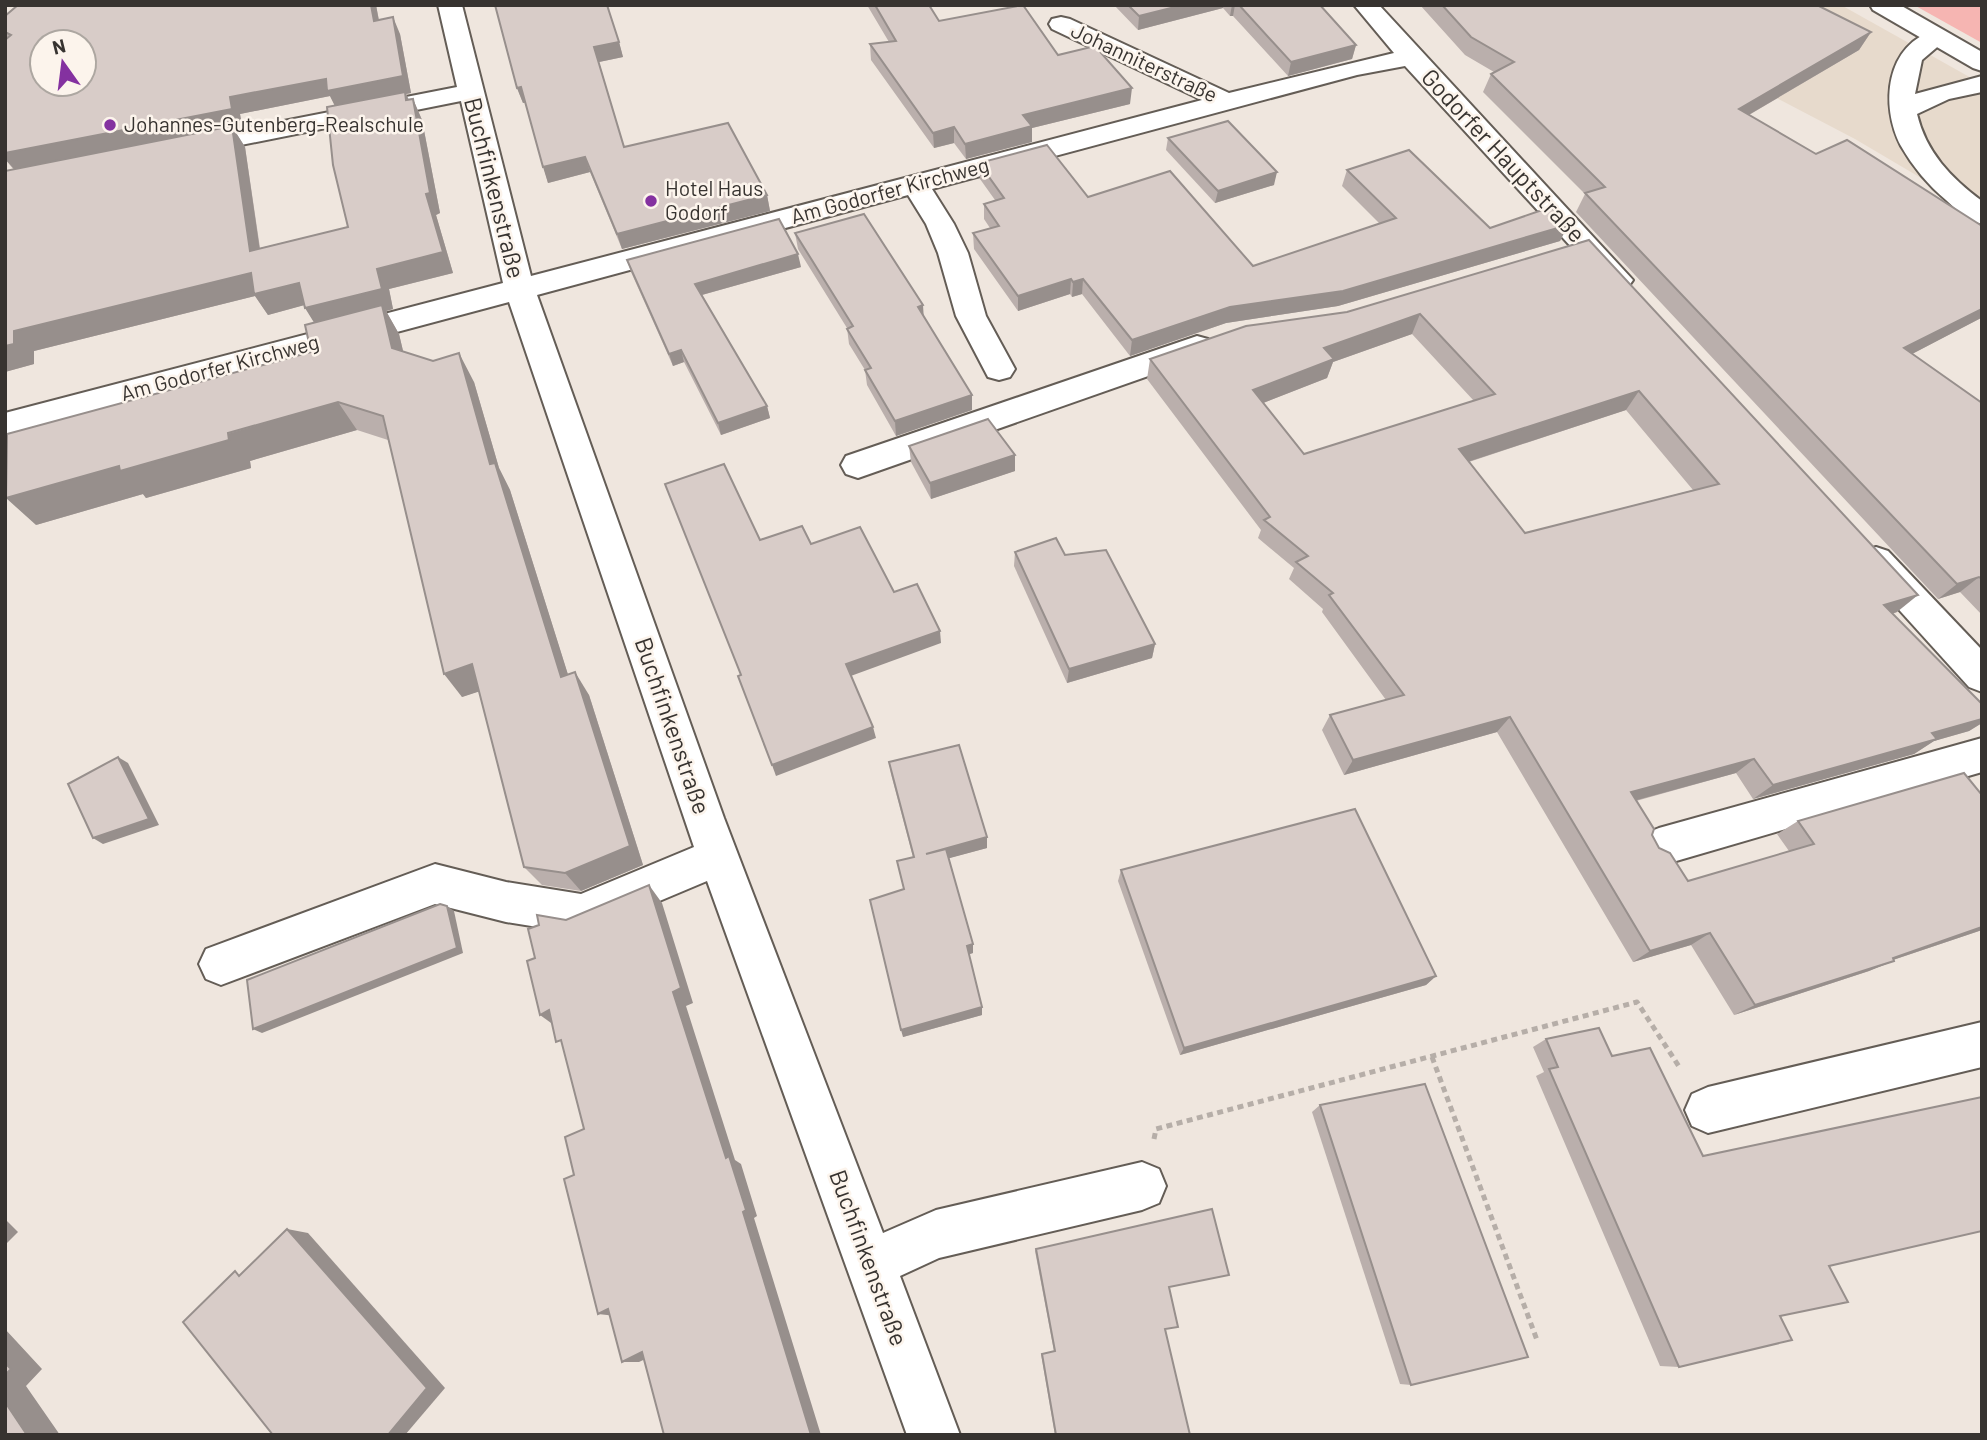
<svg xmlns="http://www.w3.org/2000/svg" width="1987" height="1440" font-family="Barlow,sans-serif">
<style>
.built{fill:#e7dacc}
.green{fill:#f6b5b2}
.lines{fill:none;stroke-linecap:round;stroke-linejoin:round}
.minor-casing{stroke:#645d56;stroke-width:4}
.major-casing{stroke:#645d56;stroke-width:4}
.path{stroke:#b6aea8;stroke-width:5;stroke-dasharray:6 4.5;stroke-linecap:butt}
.minor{fill:#fff;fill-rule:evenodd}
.major{fill:#fff;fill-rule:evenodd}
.wall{fill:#baafac;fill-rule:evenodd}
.shaded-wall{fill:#978f8c}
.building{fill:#d8ccc8;stroke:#978f8c;stroke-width:2;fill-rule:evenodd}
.poi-dot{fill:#8431a0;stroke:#fcf4ec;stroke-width:2.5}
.labels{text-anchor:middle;stroke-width:5;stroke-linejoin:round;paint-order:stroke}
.far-street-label{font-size:21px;fill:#373330;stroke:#fcf4ec}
.far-poi-label{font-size:21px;fill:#373330;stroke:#fcf4ec;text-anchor:start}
.street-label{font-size:24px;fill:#373330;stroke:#fcf4ec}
</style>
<rect width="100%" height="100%" fill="#efe6de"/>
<polygon class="built" points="1599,5 1841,5 1982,84 1982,214 1855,139"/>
<polygon class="green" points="1914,5 1982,5 1982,43"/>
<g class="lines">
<defs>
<g id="minor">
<polygon points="438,5 462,5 531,276 1202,100 1052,29 1049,24 1052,19 1061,17 1070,19 1229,93 1394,53 1354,5 1379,5 1633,280 1628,287 1618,290 1608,287 1405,66 1357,75 932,189 954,224 968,253 986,316 1015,369 1010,377 999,380 988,377 956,316 938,253 926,224 908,195 537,295 724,818 883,1233 936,1210 1142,1162 1159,1169 1166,1186 1159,1203 1142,1210 939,1258 900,1276 960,1435 907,1435 707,881 581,934 506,922 435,904 221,985 206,979 199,964 206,949 435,864 506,882 581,894 694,847 509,302 5,437 5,413 503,283 461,101 186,156 176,154 172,148 176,142 186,140 457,87"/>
<path d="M1937,30L1946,32L1949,37L1922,60L1915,94L1982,76V92L1949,99L1917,114C1926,152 1951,178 1982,201V224C1967,220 1957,210 1946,200C1928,185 1913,167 1901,146C1880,106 1885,43 1937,30Z"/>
<polygon points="1197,336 1208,339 1213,347 1208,355 858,478 846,474 841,465 846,456"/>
<polygon points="1876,547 1888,551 1982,650 1982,692 1969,687 1864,571 1858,561 1864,551"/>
<polygon points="1982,738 1982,772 1659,866 1644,860 1638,847 1644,834 1659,828"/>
<polygon points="1982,1022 1982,1067 1708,1133 1692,1126 1685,1110 1692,1094 1708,1087"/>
</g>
<polygon id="major" points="1870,5 1900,5 1982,52 1982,71 1973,68 1873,10"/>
</defs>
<use href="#minor" class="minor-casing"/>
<use href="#major" class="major-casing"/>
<g class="path">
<polyline points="1432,1057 1537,1340"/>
<polyline points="1154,1139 1156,1129 1637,1002 1680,1068"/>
</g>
<use href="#minor" class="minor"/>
<use href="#major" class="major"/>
</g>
<g class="wall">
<path d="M12,5H376L379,20L400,34L411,93L406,94L409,100L413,99L422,120L440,213L436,215L453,273L389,289L393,309L386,311L399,334L403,351L474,382L499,468L510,490L568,675L589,695L643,865L581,891L542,885L524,867L479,691L462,697L388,440L357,430L250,461L251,468L146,498L143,494L36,525L311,352L315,323L304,305L268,315L255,296L34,351V364L5,372V171L14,170L5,159V16L16,8ZM330,96L335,106L348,227L260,248L245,147L233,128L242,126L240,114Z"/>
<polygon points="867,5 929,5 939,21 1058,55 1130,104 1032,128 1032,142 966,159 954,143 934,148 871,60 870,44 889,42"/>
<polygon points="1114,5 1320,5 1356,45 1352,59 1288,76 1233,16 1230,16 1223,8 1138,30"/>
<polygon points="1420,5 1817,5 1871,32 1859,50 1749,115 1816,154 1982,226 1982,319 1981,318 1912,354 1982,403 1982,615 1960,592 1938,599 1576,212 1585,194 1483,92 1491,74 1494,72 1465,55"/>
<polygon points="619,42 623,57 599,62 624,147 767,195 770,211 622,249 590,172 548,183 526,103 523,103 517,88"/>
<polygon points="1168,138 1274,185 1215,203 1166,150"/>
<polygon points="979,163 1088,197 1253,266 1380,224 1342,186 1347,170 1490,228 1568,225 1560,241 1338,306 1226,323 1130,356 1082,294 1072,297 1070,294 1018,311 974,249 973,233 990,228 984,219 984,204 995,200 980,179"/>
<polygon points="795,233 924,317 972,395 972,410 896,436 867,385 865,370 849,344 847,328 798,249"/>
<path d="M1589,240L1897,612L1892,614L1982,704V723L1969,731L1934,741L1914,754L1753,799L1736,773L1636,801L1659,848L1688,881L1789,851L1777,834L1798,821L1982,795V930L1893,960L1869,971L1734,1015L1691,945L1633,962L1497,732L1344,775L1322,730L1330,715L1386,700L1322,612L1323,609L1289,579L1294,568L1258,538L1261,530L1147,379L1150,359L1347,312ZM1412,334L1474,401L1304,454L1263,403L1327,378L1333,362ZM1626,410L1693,490L1525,533L1469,462Z"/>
<polygon points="627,260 801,267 702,295 767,406 770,418 721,435 684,362 673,366 631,272"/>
<polygon points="909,446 1015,471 931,499 911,462"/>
<polygon points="1015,552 1065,555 1155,644 1152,658 1067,683 1014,566"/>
<polygon points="889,762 987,848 949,858 973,953 969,954 982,1015 903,1037 904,890 897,861 913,857 891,774"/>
<polygon points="1121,870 1436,976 1426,985 1180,1055 1118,881"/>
<polygon points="1546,1039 1612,1056 1703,1156 1829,1266 1780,1316 1679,1367 1660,1366 1536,1076 1544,1072 1533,1047"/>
<polygon points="1320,1105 1411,1385 1400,1384 1312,1112"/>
<polygon points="1036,1249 1229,1275 1169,1287 1165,1329 1190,1435 1055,1435 1041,1354 1054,1351 1035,1251"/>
</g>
<g class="shaded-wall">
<polygon points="371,5 376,5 382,38 374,21"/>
<polygon points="1183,5 1224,5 1223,8 1138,30 1139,16"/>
<polygon points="1232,5 1235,5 1233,16 1230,16"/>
<polygon points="393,17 400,34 411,93 406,94 415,113 336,108 330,96 240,114 242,126 233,128 245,147 263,272 15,170 5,159 5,153 230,97"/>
<polygon points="1871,32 1859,50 1728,127 1739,109"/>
<polygon points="619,42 623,57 599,62 594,47"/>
<polygon points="1356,45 1352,59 1288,76 1291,62"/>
<polygon points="521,87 527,102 523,103 517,88"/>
<polygon points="1132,88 1130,104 1032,128 1032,142 966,159 965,144 1023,115"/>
<polygon points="413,99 422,120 440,213 436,215 453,273 389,289 393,309 386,311 399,334 409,376 318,329 305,308 426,194"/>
<polygon points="954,127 954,143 934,148 933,133"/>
<polygon points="585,157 590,172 548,183 543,167"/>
<polygon points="1277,172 1274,185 1215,203 1218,191"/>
<polygon points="767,195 770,211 622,249 617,234"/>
<polygon points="1568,225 1560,241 1338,306 1226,323 1130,356 1132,340 1230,307"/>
<polygon points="798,254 801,267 698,296 695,284"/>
<polygon points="251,273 299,283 312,303 268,315 255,296 34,351 34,364 5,372 5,346 14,331"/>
<polygon points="1071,279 1070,294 1018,311 1018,296"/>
<polygon points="1083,279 1082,294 1072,297 1073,282"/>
<polygon points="923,305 924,321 918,307"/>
<polygon points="1982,309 1981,318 1889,366 1904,348"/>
<polygon points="1420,314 1412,334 1333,362 1327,378 1248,409 1253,390 1324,348"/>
<polygon points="681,350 684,362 673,366 669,354"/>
<polygon points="459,353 474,382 499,468 510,490 576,700 561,677 490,464"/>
<polygon points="1639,391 1626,410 1449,468 1459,449"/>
<polygon points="972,395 972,410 896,436 895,421"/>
<polygon points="338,402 357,430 250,461 251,468 146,498 143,494 36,525 6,498"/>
<polygon points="767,406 770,418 721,435 718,423"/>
<polygon points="1015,455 1015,471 931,499 930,483"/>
<polygon points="1979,577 1960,592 1938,599 1957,584"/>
<polygon points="1918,595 1897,612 1864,623 1884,605"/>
<polygon points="940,631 941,643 848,677 846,664"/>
<polygon points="1155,644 1152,658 1067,683 1069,669"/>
<polygon points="472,664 490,688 462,697 444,674"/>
<polygon points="575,672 589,695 643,865 581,891 565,873"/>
<polygon points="1510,717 1497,732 1344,775 1353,760"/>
<polygon points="1982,719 1982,723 1969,731 1934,741 1914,754 1753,799 1773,785 1932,733"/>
<polygon points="873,727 876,738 776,776 772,765"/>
<polygon points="118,757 128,763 159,825 103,844 93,838"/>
<polygon points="1754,759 1736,773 1615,806 1631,792"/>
<polygon points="987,837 987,848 928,864 926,854"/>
<polygon points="649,885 662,903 693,1003 686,1006 735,1160 741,1164 757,1216 754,1218 821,1435 811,1435 673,992"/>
<polygon points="447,906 454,911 463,953 262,1033 253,1029"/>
<polygon points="1982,927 1982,930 1869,968 1893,958"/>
<polygon points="1710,933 1691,945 1633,962 1650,951"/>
<polygon points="973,944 973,953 967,955 967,946"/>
<polygon points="1894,961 1869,971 1734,1015 1755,1005"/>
<polygon points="1436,976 1426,985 1180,1055 1184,1048"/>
<polygon points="982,1007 982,1015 903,1037 901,1030"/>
<polygon points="549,1010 558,1028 540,1015"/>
<polygon points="5,1219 18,1232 5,1245"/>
<polygon points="287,1229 308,1233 445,1388 405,1435 388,1435"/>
<polygon points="608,1309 616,1316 598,1314"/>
<polygon points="5,1329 42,1369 26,1386 60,1435 27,1435 5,1402"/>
<polygon points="642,1352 658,1353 639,1362 622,1362"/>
</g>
<g class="building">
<path d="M18,5H371L374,21L393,17L403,76L327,91L326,79L230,97L232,109L5,153V40L11,35L5,32V16ZM42,42H84V84H42Z"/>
<polygon points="495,5 607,5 619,42 594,47 624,147 728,123 767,195 617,234 585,157 543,167 521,87 517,88"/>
<polygon points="875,5 929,5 939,21 1023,5 1058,55 1095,46 1132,88 1023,115 1032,126 965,144 954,127 933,133 870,44 896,41"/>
<polygon points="1128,5 1183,5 1139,16"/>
<polygon points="1239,5 1320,5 1356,45 1291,62"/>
<polygon points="1442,5 1817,5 1871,32 1739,109 1816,154 1847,140 1982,226 1982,309 1904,348 1982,403 1982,579 1979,577 1957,584 1585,193 1605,187 1491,74 1514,62 1471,37"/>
<polygon points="405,92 406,100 413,99 430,193 426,194 443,252 377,269 382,289 305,308 299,283 254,294 251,273 14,331 14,344 5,346 5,171 232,126 250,251 348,227 333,165 327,107"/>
<polygon points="1228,121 1277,172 1218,191 1168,138"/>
<polygon points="1047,145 1088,197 1170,171 1253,266 1396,218 1347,170 1409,150 1490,228 1551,207 1568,225 1343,291 1230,307 1132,340 1083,279 1073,282 1071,279 1018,296 973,233 999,226 984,204 1004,198 979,163"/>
<polygon points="864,214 923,305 918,307 972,395 895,421 865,370 871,368 847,329 853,326 795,233"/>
<polygon points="779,219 798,254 695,284 767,406 718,423 681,350 669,354 627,260"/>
<path d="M1589,240L1918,595L1884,605L1982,704V719L1932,733L1937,739L1773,785L1754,759L1631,792L1654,829L1652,835L1659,848L1670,853L1688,881L1814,844L1798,821L1964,773L1982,795V927L1893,958L1894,961L1755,1005L1710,933L1650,951L1510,717L1353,760L1330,715L1404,695L1329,595L1333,593L1296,562L1308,556L1264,520L1270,517L1150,359L1246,326L1347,312ZM1420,314L1495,394L1304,454L1253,390L1334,359L1324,348ZM1639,391L1719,484L1525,533L1459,449Z"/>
<polygon points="382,305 392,348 433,361 459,353 490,464 495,463 561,677 575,672 630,846 565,873 524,867 472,664 444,674 383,416 338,402 228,433 229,440 120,471 119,466 6,498 7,434 311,352 305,325"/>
<polygon points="988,419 1015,455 930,483 909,446"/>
<polygon points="724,464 760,540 802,526 811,544 860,527 894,592 917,584 940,631 846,664 873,727 772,765 738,676 741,675 665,484"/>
<polygon points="1056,538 1065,555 1106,550 1155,644 1069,669 1015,552"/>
<polygon points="959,745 987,837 926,854 946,849 973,944 967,946 982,1007 901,1030 870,900 904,889 897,861 914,857 889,762"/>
<polygon points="118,757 149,819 93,838 68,784"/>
<polygon points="1355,809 1436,976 1184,1048 1121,870"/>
<polygon points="649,885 681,988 673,992 726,1158 729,1156 746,1210 743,1212 811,1435 664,1435 642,1352 622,1362 608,1309 598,1314 564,1179 574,1175 565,1137 584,1129 561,1040 556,1042 549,1010 540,1015 527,961 535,958 528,929 539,925 537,915 566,920"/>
<polygon points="440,904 447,906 457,948 253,1029 247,980"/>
<polygon points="1599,1028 1612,1056 1650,1048 1703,1156 1982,1097 1982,1231 1829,1266 1848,1302 1780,1316 1792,1340 1679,1367 1549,1069 1558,1067 1546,1039"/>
<polygon points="1425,1084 1528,1357 1411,1385 1320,1105"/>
<polygon points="1212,1209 1229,1275 1169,1287 1178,1327 1165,1329 1190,1435 1056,1435 1042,1354 1055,1351 1036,1249"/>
<polygon points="287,1229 427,1388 388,1435 273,1435 183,1322 235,1271 239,1276"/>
<polygon points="5,1363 11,1369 5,1375"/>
<polygon points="5,1402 27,1435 5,1435"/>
</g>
<g class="poi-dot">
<circle cx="110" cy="125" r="7"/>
<circle cx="651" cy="201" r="7"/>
</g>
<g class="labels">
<g class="far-street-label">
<text transform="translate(1144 63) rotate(25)" y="7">Johanniterstraße</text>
<text transform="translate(890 191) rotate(-15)" y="7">Am Godorfer Kirchweg</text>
<text transform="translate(220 368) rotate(-15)" y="7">Am Godorfer Kirchweg</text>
</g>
<g class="far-poi-label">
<text x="124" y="132">Johannes-Gutenberg-Realschule</text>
<text x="665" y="196">Hotel Haus<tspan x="665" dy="24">Godorf</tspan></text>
</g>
<g class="street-label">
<text transform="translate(1503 156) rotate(47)" y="8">Godorfer Hauptstraße</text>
<text transform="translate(494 188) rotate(76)" y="8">Buchfinkenstraße</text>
<text transform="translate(672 726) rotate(71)" y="8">Buchfinkenstraße</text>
<text transform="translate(868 1258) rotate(70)" y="8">Buchfinkenstraße</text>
</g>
</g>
<rect width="1987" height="1440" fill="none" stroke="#373330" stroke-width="14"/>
<g transform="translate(63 63) rotate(346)"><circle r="33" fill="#fcf4ec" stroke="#ada7a1" stroke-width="2"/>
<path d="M0-5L12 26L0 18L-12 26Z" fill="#8431a0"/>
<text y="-10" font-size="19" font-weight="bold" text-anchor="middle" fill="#373330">N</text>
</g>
</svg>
